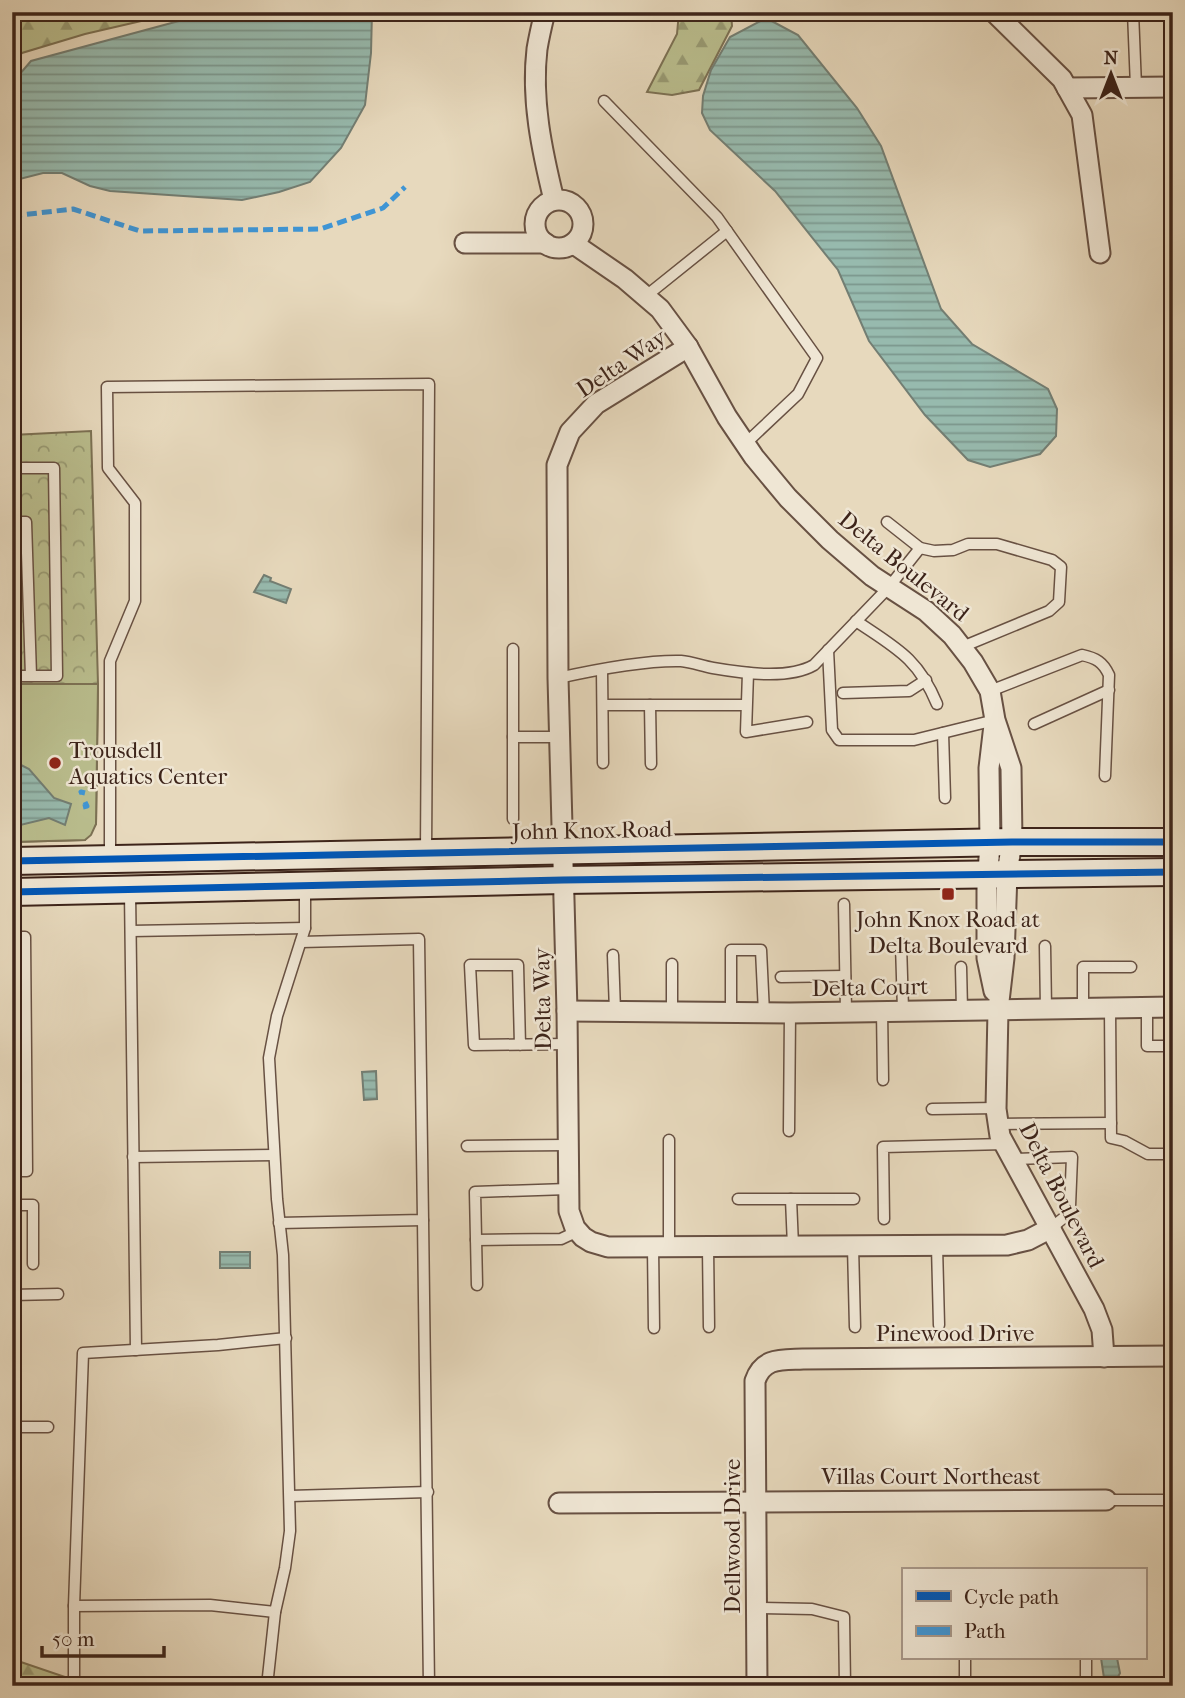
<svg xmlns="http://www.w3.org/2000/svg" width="1185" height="1698" font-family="'IM FELL French Canon',serif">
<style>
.forest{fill:url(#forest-firs);stroke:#7c7154;stroke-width:2}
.park{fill:url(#park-crowns);stroke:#7c7154;stroke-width:2}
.pitch{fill:#babe8e;stroke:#7c7154;stroke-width:2}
.water{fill:url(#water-rules);stroke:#737e73;stroke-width:2}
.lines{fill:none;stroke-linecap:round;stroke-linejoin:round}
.service-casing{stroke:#685143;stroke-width:13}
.minor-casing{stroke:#685143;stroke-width:23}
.secondary-casing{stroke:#3d241a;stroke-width:30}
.service{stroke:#efe6d4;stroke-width:10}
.minor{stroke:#efe6d4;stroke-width:19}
.secondary{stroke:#efe6d4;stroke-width:26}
.quiet{stroke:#3f95d4;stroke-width:5;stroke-dasharray:10 5;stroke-linecap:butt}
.cycleway-casing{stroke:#efe6d4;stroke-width:11}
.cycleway{stroke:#0057b8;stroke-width:7}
.poi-dot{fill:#8f2418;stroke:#efe6d4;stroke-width:2.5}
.labels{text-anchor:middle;stroke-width:5;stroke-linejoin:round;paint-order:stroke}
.street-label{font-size:23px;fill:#3d241a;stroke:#efe6d4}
.poi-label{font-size:23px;fill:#3d241a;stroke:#efe6d4;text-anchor:start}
</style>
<defs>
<pattern id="forest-firs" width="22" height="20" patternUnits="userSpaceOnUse" patternTransform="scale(1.75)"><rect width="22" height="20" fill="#babe8e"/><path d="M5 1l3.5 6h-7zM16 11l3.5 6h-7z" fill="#989a73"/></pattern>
<pattern id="park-crowns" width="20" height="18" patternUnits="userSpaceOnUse" patternTransform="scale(1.75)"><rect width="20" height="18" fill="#babe8e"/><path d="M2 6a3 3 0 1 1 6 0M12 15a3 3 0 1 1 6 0" fill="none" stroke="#989a73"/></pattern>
<pattern id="water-rules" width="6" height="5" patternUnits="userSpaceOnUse" patternTransform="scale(1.75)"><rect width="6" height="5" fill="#97baae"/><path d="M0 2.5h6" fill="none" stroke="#7c978d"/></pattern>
</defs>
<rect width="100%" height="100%" fill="#e7d9bd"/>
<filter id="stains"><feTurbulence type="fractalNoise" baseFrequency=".00286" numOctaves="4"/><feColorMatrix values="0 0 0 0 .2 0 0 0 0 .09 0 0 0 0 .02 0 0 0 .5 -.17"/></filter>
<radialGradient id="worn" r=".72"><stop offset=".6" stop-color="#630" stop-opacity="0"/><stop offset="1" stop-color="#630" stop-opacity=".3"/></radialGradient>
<g class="forest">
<polygon points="12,12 180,12 85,34 22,53 12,63"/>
<polygon points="679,12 731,12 732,26 699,90 672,95 647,92 677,34"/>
<polygon points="12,1659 65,1677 66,1686 12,1686"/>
</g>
<polygon class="park" points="91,431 98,684 96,824 85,840 12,842 12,435"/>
<polygon class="pitch" points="12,684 98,684 96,824 91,835 85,840 12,842"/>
<g class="water">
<polygon points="212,12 372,12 371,53 365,105 341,148 310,182 279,192 242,200 110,191 90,186 62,173 43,173 12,181 12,83 31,61"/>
<polygon points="766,18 798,35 857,108 881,146 941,309 972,344 1048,389 1057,409 1056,436 1040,454 990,467 968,460 925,415 869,341 838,270 775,191 710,130 702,113 703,96 711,70 730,37"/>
<polygon points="264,575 271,578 270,581 291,589 286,603 254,592"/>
<polygon points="21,765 29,769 54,798 71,804 65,825 49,818 12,827 12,770"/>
<polygon points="376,1071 377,1099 364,1100 362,1072"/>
<rect x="220" y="1252" width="30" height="16"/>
<polygon points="1101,1658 1117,1658 1120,1673 1117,1679 1104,1678"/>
</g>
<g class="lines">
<defs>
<g id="service">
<polyline points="1133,12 1136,87"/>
<polyline points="604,101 717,217 817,358 798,394 745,444"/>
<polyline points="646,296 727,231"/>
<polyline points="12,468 54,468 57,676 12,676"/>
<polyline points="12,522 26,522 31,676"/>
<polyline points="887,522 920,548 934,551 953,550 968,544 997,544 1052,560 1061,567 1059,602 1049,611 962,647"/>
<path d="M856,621C896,648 918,658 937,704"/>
<polyline points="828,650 832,730 839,740 914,740 995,720"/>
<polyline points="602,670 603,763"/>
<polyline points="748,673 746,732 807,722"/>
<path d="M558,678C594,670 644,660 681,661C692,662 702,666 713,668C742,673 788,680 814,665L889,587L920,548"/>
<path d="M990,691L1082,655C1096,658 1103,662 1109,675L1105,776"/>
<polyline points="843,693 909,691 926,680"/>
<polyline points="603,705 745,705"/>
<polyline points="650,705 651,764"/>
<polyline points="1034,724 1109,690"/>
<polyline points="943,733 945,798"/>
<polyline points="513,737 559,737"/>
<polyline points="513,819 513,649"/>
<polyline points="110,859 110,661 135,601 135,503 108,468 107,387 429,384 426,852"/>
<polyline points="130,892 136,1350"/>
<polyline points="844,904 846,1011"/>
<polyline points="131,931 305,928"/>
<polyline points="12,937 25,937 27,1171 12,1171"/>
<polyline points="901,944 903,1010"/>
<polyline points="1045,946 1046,1009"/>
<polyline points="613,955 615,1011"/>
<polyline points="672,964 672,1012"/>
<polyline points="961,967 962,1010"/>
<polyline points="781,977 845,976"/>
<polyline points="1147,1007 1147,1046 1173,1046"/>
<polyline points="1083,1008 1083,967 1131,967"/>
<polyline points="1110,1008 1111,1138 1124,1141 1148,1154 1173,1154"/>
<polyline points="882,1010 883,1080"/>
<polyline points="731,1012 731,950 761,950 764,1013"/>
<polyline points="520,1045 518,965 470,965 474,1045 567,1044"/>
<polyline points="932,1109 996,1108"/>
<polyline points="998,1124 1111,1123"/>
<polyline points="789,1131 790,1013"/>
<polyline points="669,1140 669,1247"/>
<polyline points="467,1146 567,1145"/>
<polyline points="133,1157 274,1155"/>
<polyline points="1013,1159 1072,1157 1070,1206 1066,1216 1051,1228"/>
<polyline points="738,1199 854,1199"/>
<polyline points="791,1199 793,1246"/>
<polyline points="12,1205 33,1205 33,1264"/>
<polyline points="884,1219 883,1147 1005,1144"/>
<polyline points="423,1220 429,1686"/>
<polyline points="279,1223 423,1220 419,939 301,942"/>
<polyline points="476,1240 561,1239 578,1231"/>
<polyline points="853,1246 855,1327"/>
<polyline points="937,1246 939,1325"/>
<polyline points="653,1247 654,1328"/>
<polyline points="708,1247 709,1327"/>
<polyline points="477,1285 475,1192 568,1189"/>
<polyline points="12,1295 58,1294"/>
<polyline points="12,1427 48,1427"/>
<polyline points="290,1496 428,1492"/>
<polyline points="1106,1500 1173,1500"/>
<polyline points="74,1606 210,1605 275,1612"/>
<polyline points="756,1608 812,1609 844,1617 845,1686"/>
<polyline points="74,1686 74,1606 83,1353 218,1345 286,1338"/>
<polyline points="267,1686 275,1612 285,1568 290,1531 283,1255 277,1199 269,1058 277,1016 305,928 305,887"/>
<polyline points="965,1686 965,1658"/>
<polyline points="1086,1686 1086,1658"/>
</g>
<g id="minor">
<path d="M545,12C542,24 539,37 537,49C531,100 542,151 554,200"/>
<polyline points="994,12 1062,79 1082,115 1100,253"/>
<polyline points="1067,88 1173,87"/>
<circle cx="559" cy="224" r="24"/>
<polyline points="465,243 545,243"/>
<polyline points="574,244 625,279 660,309 688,347 727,417 754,457 788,498 830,540 872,576 926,611 952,635 973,662 990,691 995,720 1011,768 1012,842 1007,873 1004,958 998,1010 996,1109 1000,1136 1094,1309 1102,1330 1104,1357"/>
<polyline points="688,347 596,404 570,432 557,465 558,678 567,1011 569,1211 575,1228 583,1237 591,1242 608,1247 1007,1245 1028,1240 1051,1228"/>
<polyline points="994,725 989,768 990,843 987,888 987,958 994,991"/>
<polyline points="567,1011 790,1013 1173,1007"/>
<polyline points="559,1503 1106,1500"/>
<path d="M757,1686L755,1381C763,1357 782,1360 803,1359L1173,1356"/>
</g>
<g id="secondary">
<polyline points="12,861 1012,842 1173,842"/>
<polyline points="12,892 563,880 1173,872"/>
</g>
</defs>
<use href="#service" class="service-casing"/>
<use href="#minor" class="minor-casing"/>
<use href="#secondary" class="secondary-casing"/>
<use href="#service" class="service"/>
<use href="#minor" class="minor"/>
<use href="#secondary" class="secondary"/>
<g class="quiet">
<polyline points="12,216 73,209 140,231 320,229 383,208 405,187"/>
<polyline points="82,794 81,792 85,793"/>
<polyline points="83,807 87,806 85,802"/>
</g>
<defs>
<g id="cycleway">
<polyline points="12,861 1012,842 1173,842"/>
<polyline points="12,892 563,880 1173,872"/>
</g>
</defs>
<use href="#cycleway" class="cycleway-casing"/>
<use href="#cycleway" class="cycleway"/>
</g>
<g class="poi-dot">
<circle cx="55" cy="763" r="7"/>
<rect x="941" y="887" width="14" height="14" rx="3.5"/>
</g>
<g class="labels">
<g class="street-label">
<text transform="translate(621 363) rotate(-34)" y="8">Delta Way</text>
<text transform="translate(904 566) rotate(39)" y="8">Delta Boulevard</text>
<text transform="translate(592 830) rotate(-1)" y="8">John Knox Road</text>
<text transform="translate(870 987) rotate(-1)" y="8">Delta Court</text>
<text transform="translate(542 999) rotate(-91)" y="8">Delta Way</text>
<text transform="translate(1062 1195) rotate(63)" y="8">Delta Boulevard</text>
<text x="955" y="1341">Pinewood Drive</text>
<text x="931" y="1484">Villas Court Northeast</text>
<text transform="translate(732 1536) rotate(-90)" y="8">Dellwood Drive</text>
</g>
<g class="poi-label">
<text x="69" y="758">Trousdell<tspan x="69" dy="26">Aquatics Center</tspan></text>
<text x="948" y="927" text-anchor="middle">John Knox Road at<tspan x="948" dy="26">Delta Boulevard</tspan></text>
</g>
</g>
<rect width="1185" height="1698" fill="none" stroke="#e7d9bd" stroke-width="42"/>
<rect x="14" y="14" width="1157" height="1670" fill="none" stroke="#3d241a" stroke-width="3.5"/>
<rect x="21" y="21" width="1143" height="1656" fill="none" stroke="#3d241a" stroke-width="2"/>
<rect x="902" y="1568" width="245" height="91" fill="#efe6d4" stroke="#a8988a" stroke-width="2"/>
<rect x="916" y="1591" width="35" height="10" fill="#0057b8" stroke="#a8988a" stroke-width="2"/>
<text x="964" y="1604" font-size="21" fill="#3d241a">Cycle path</text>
<rect x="916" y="1626" width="35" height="10" fill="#3f95d4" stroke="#a8988a" stroke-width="2"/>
<text x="964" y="1638" font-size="21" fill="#3d241a">Path</text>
<g transform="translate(1111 74)" stroke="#efe6d4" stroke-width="5" paint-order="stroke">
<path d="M0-5L12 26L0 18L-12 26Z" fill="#3d241a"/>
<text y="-10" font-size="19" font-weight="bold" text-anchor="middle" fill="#3d241a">N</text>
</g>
<path d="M42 1646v10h122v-10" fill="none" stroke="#3d241a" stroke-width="3.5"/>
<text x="52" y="1646" font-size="21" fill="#3d241a" stroke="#efe6d4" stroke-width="5" paint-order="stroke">50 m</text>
<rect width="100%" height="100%" filter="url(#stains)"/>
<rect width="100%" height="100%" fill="url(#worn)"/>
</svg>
